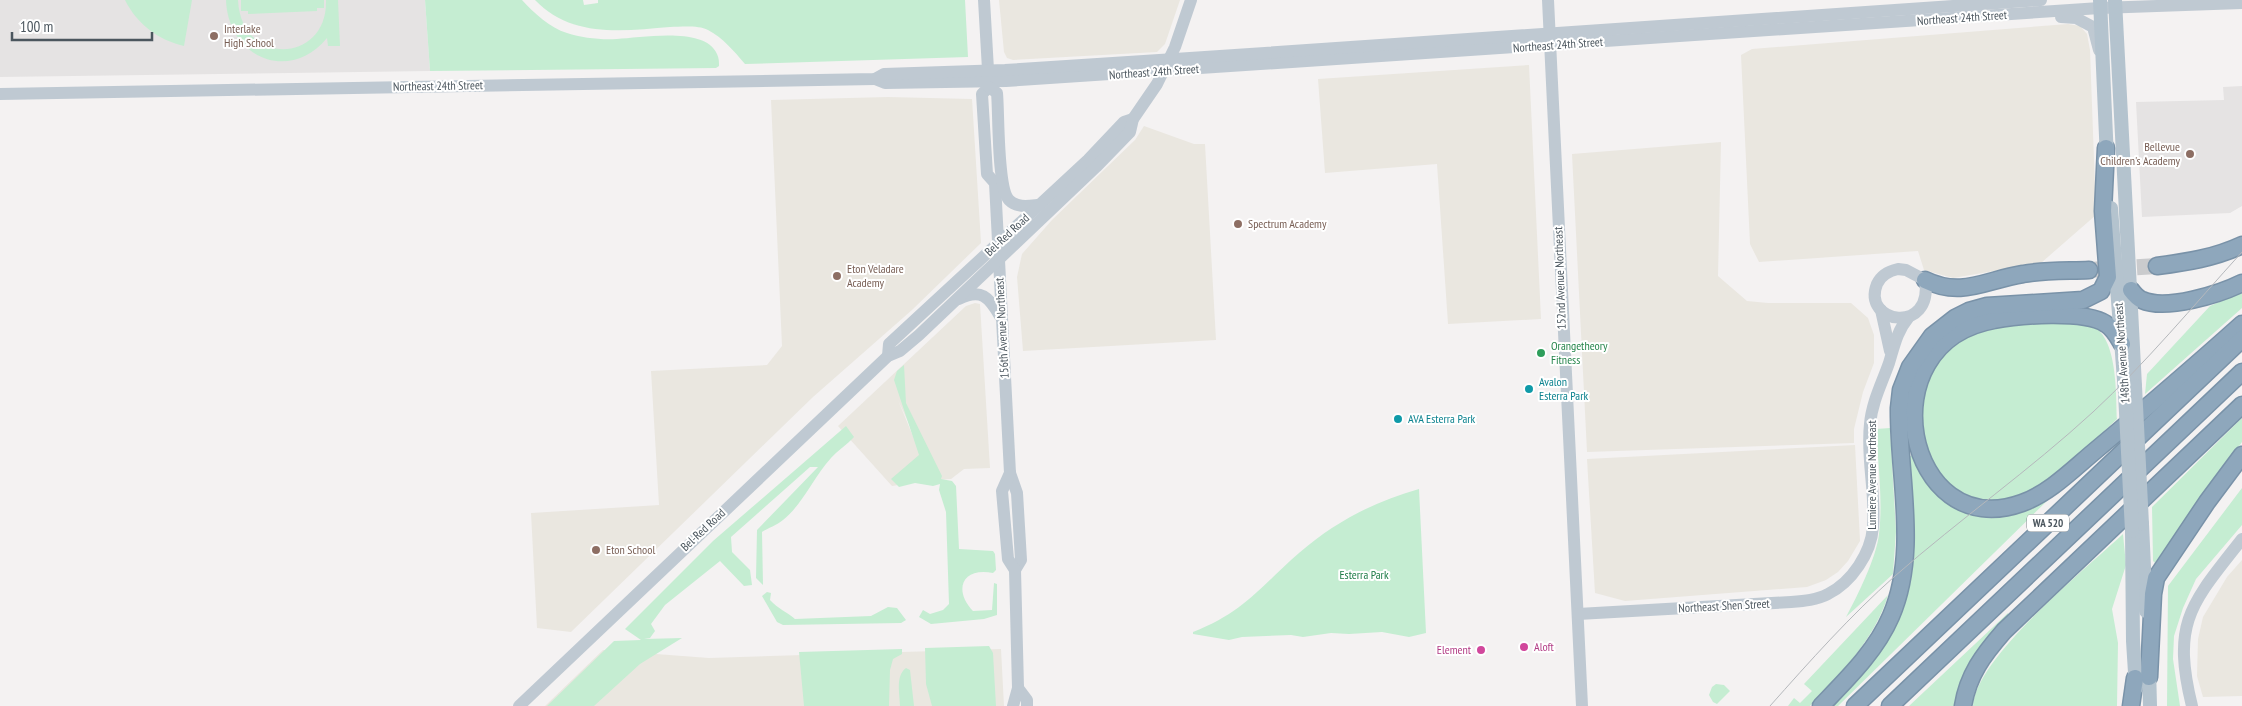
<svg xmlns="http://www.w3.org/2000/svg" width="2242" height="706" font-family="'PT Sans Narrow',sans-serif">
<style>
.commercial{fill:#eae7e0}
.education{fill:#e5e3e3}
.green{fill:#c5edd2}
.lines{fill:none;stroke-linecap:round;stroke-linejoin:round}
.highway-tunnel{stroke:#cacbcd;stroke-width:16;stroke-dasharray:16 8;stroke-linecap:butt}
.highway-casing{stroke:#7992a8;stroke-width:19}
.secondary{stroke:#bfc9d2;stroke-width:12}
.primary{stroke:#b4c3ce;stroke-width:14}
.highway{stroke:#8ea7bc;stroke-width:16}
.tram{stroke:#b5b8bc;stroke-width:1}
.primary-bridge{stroke:#b4c3ce;stroke-width:14}
.education-dot{fill:#8d6e63;stroke:#fff;stroke-width:2}
.leisure-dot{fill:#2e9e5b;stroke:#fff;stroke-width:2}
.culture-dot{fill:#0f9aa8;stroke:#fff;stroke-width:2}
.hotel-dot{fill:#d1479c;stroke:#fff;stroke-width:2}
.labels{text-anchor:middle;stroke-width:4;stroke-linejoin:round;paint-order:stroke}
.shield{fill:#fff;stroke:#81898e;stroke-width:1}
.shield-label{font-size:11px;font-weight:bold;fill:#4b565e}
.street-label{font-size:12px;fill:#4b565e;stroke:#fff}
.education-label{font-size:12px;fill:#785e54;stroke:#fff;text-anchor:start}
.leisure-label{font-size:12px;fill:#27864d;stroke:#fff;text-anchor:start}
.culture-label{font-size:12px;fill:#0d838f;stroke:#fff;text-anchor:start}
.park-label{font-size:12px;fill:#1f7c48;stroke:#fff}
.hotel-label{font-size:12px;fill:#b23c85;stroke:#fff;text-anchor:start}
</style>
<rect width="100%" height="100%" fill="#f4f2f2"/>
<g class="commercial">
<polygon points="999,0 1180,0 1165,44 1157,52 1013,60 1007,58 1004,52"/>
<polygon points="2068,24 2080,26 2087,34 2090,50 2096,215 2041,263 1953,278 1924,270 1918,251 1759,262 1750,244 1741,55 1752,49"/>
<polygon points="1529,65 1541,319 1448,324 1437,164 1325,173 1318,79"/>
<polygon points="888,97 972,99 981,243 912,310 813,397 571,632 537,628 531,513 659,505 651,371 767,365 782,346 771,100"/>
<polygon points="1144,126 1194,144 1205,144 1216,340 1023,351 1017,277 1022,254 1052,220 1135,140"/>
<polygon points="1721,142 1718,276 1747,301 1768,303 1851,303 1868,318 1874,335 1874,363 1863,392 1854,429 1854,443 1587,452 1572,154"/>
<polygon points="975,303 980,304 990,468 964,469 951,479 935,480 898,400 931,480 892,486 838,426 966,306"/>
<polygon points="1855,445 1860,541 1848,561 1838,572 1826,580 1807,587 1625,601 1595,593 1587,459"/>
<polygon points="2242,560 2242,696 2203,697 2197,676 2198,639 2203,617 2227,577"/>
<polygon points="1001,649 1004,706 545,706 603,650 709,658"/>
</g>
<g class="education">
<polygon points="0,0 425,0 430,71 0,77"/>
<polygon points="2242,86 2242,206 2230,213 2142,217 2136,102 2224,100 2223,87"/>
</g>
<g class="green">
<path d="M125,0H192L184,46C158,40 137,24 125,0Z"/>
<path d="M226,0H238C241,67 328,64 326,0H338L340,46H328L327,38C289,84 228,57 226,0Z"/>
<polygon points="241,0 324,0 324,8 317,8 317,11 248,14 248,11 241,11"/>
<path d="M425,0H522C534,13 550,28 567,33C582,38 601,40 617,39C641,38 705,26 717,54C719,58 719,62 719,66L716,68L430,71Z"/>
<path d="M535,0H583L584,5L598,3V0H965L968,57L745,64C734,51 723,38 708,30C698,25 681,27 670,27C622,31 571,38 535,0Z"/>
<polygon points="2242,292 2242,308 2145,394 2147,374 2198,319 2210,306"/>
<path d="M2069,322C2076,323 2086,323 2092,326C2118,337 2116,396 2117,419L2065,468L2030,492L2010,500L1989,501L1961,494L1940,476L1921,437L1922,392L1938,362L1961,339L1985,328L2035,323Z"/>
<path d="M904,365L906,403L942,476L941,479L952,481L956,486L959,549L993,551L995,554L996,570L993,573C962,567 953,590 973,611L992,610L994,583L997,584V615L984,619L931,624L919,617L923,610L930,614L943,610L949,604L946,512L939,490L940,484L933,486L915,483L899,487L891,479L919,455L894,380L897,371Z"/>
<polygon points="2242,418 2242,442 2155,563 2153,561 2152,507"/>
<path d="M846,426L854,437C847,445 838,450 831,458C813,478 803,504 783,520C777,525 768,528 762,532L763,585L756,578L757,530L818,467H810L731,537L732,552L750,570L752,585L744,586L720,561L665,605L651,624L655,631L650,638L644,639L682,638L640,664L594,706H547L614,641L641,640L625,629L713,541Z"/>
<path d="M1890,428L1896,531L1893,574L1846,617C1857,597 1877,556 1879,534C1883,500 1878,463 1876,429Z"/>
<polygon points="1909,456 1913,456 1925,480 1952,505 2053,495 1838,706 1832,706 1889,635 1910,580 1913,517"/>
<polygon points="2242,488 2242,525 2196,579 2183,608 2174,636 2173,659 2180,706 2167,706 2168,586"/>
<path d="M1419,489L1426,633L1409,637L1382,632L1349,634L1331,633L1303,637L1291,635L1242,637L1229,640L1193,634V632C1244,612 1260,587 1299,553C1335,522 1373,502 1419,489Z"/>
<path d="M2123,534L2126,565L2112,609L2118,643L2117,706H1973C1975,658 2087,568 2123,534Z"/>
<path d="M767,592L771,593L770,600C778,609 787,612 795,619L871,616L888,607L897,608L906,620L901,623L783,625L777,622L762,596Z"/>
<path d="M1888,595C1875,639 1841,673 1810,706H1788L1794,698L1800,703L1812,691L1804,684Z"/>
<path d="M2008,613L2009,616C1979,648 1963,661 1954,706H1909Z"/>
<polygon points="989,646 993,653 996,706 932,706 926,684 925,648"/>
<polygon points="902,649 902,654 893,659 890,670 889,706 804,706 799,652"/>
<path d="M906,668L910,670L914,706H900C900,694 895,676 906,668Z"/>
<polygon points="1716,684 1724,685 1730,691 1717,704 1713,702 1709,695 1712,687"/>
</g>
<g class="lines">
<polyline class="highway-tunnel" points="2089,270 2157,266"/>
<defs>
<g id="highway">
<path d="M2157,266C2187,262 2214,258 2242,245"/>
<path d="M1925,280C1962,298 1985,280 2023,274C2044,270 2068,271 2089,270"/>
<path d="M2131,290C2134,294 2137,298 2142,300C2166,311 2220,294 2242,283"/>
<path d="M2122,344C2118,337 2114,329 2106,324C2085,310 2019,315 1994,320C1864,343 1906,545 2022,503C2050,493 2073,469 2096,450C2145,409 2194,367 2242,324"/>
<polyline points="2149,677 2153,594 2156,578 2207,502 2242,455"/>
<path d="M1821,706C1847,679 1876,651 1891,616C1919,551 1898,476 1899,408L1901,390L1910,367L1932,336L1955,318L1969,311L1987,306L2083,300L2101,291L2108,277L2103,211L2106,148"/>
<polyline points="1855,706 2242,339"/>
<polyline points="1890,706 2242,372"/>
<path d="M1963,706C1968,675 1983,655 2004,631L2242,405"/>
<polyline points="2131,706 2135,678"/>
</g>
</defs>
<use href="#highway" class="highway-casing"/>
<g class="secondary">
<polyline points="984,0 989,87 982,94 987,174 995,183 1010,473 1017,493 1021,560 1015,570"/>
<polyline points="1548,0 1582,706"/>
<polyline points="2061,17 2076,18 2093,27 2099,50"/>
<polyline points="875,79 885,83 1006,81 2100,8 2242,3"/>
<path d="M989,87L997,93C999,113 997,188 1009,200C1017,208 1028,206 1038,205"/>
<polyline points="0,94 875,79 884,74 1005,70 1190,58 2041,0"/>
<path d="M1898,269L1906,270L1925,280C1934,335 1861,324 1877,284C1881,275 1889,271 1898,269Z"/>
<path d="M959,299C981,288 989,297 1000,316"/>
<polyline points="1881,310 1890,351"/>
<polyline points="888,356 889,344 1088,160 1124,122 1133,119"/>
<polyline points="1010,473 1002,491 1008,559 1015,570 1018,688 1013,706"/>
<path d="M1578,614L1791,602C1804,601 1817,600 1828,594C1852,582 1871,553 1873,527C1876,493 1866,458 1870,424C1872,402 1882,383 1889,363C1894,347 1897,331 1908,318"/>
<polyline points="1018,688 1027,700 1027,706"/>
<polyline points="519,706 888,356 900,351 919,335 1096,167 1130,132 1133,119 1157,84 1175,47 1191,0"/>
<path d="M2192,706C2171,621 2192,603 2242,539"/>
</g>
<g class="primary">
<polyline points="2100,0 2107,159"/>
<polyline points="2115,0 2135,386"/>
<polyline points="2111,208 2125,393"/>
<polyline points="2142,524 2146,611"/>
<polyline points="2132,531 2133,641 2136,688"/>
<polyline points="2149,667 2150,706"/>
</g>
<use href="#highway" class="highway"/>
<path class="tram" d="M1770,706C1810,661 1850,616 1895,576C1960,519 2030,470 2093,412C2146,363 2193,306 2242,252"/>
<g class="primary-bridge">
<polyline points="2135,386 2142,524"/>
<polyline points="2125,393 2132,531"/>
</g>
</g>
<g class="education-dot">
<circle cx="214" cy="36" r="5"/>
<circle cx="2190" cy="154" r="5"/>
<circle cx="1238" cy="224" r="5"/>
<circle cx="837" cy="276" r="5"/>
<circle cx="596" cy="550" r="5"/>
</g>
<circle class="leisure-dot" cx="1541" cy="353" r="5"/>
<g class="culture-dot">
<circle cx="1529" cy="389" r="5"/>
<circle cx="1398" cy="419" r="5"/>
</g>
<g class="hotel-dot">
<circle cx="1524" cy="647" r="5"/>
<circle cx="1481" cy="650" r="5"/>
</g>
<g class="labels">
<rect class="shield" x="2027" y="514.5" width="42" height="17" rx="4"/>
<g class="shield-label">
<text x="2048" y="527">WA 520</text>
</g>
<g class="street-label">
<text transform="translate(1962 18) rotate(-4)" y="4">Northeast 24th Street</text>
<text transform="translate(1558 45) rotate(-4)" y="4">Northeast 24th Street</text>
<text transform="translate(1154 72) rotate(-4)" y="4">Northeast 24th Street</text>
<text transform="translate(438 86) rotate(-1)" y="4">Northeast 24th Street</text>
<text transform="translate(1007 235) rotate(-43)" y="4">Bel-Red Road</text>
<text transform="translate(1560 278) rotate(-92)" y="4">152nd Avenue Northeast</text>
<text transform="translate(1002 328) rotate(-93)" y="4">156th Avenue Northeast</text>
<text transform="translate(2122 353) rotate(-94)" y="4">148th Avenue Northeast</text>
<text transform="translate(1872 475) rotate(-90)" y="4">Lumiere Avenue Northeast</text>
<text transform="translate(703 530) rotate(-43)" y="4">Bel-Red Road</text>
<text transform="translate(1724 606) rotate(-3)" y="4">Northeast Shen Street</text>
</g>
<g class="education-label">
<text x="224" y="33">Interlake<tspan x="224" dy="14">High School</tspan></text>
<text x="2180" y="151" text-anchor="end">Bellevue<tspan x="2180" dy="14">Children's Academy</tspan></text>
<text x="1248" y="228">Spectrum Academy</text>
<text x="847" y="273">Eton Veladare<tspan x="847" dy="14">Academy</tspan></text>
<text x="606" y="554">Eton School</text>
</g>
<g class="leisure-label">
<text x="1551" y="350">Orangetheory<tspan x="1551" dy="14">Fitness</tspan></text>
</g>
<g class="culture-label">
<text x="1539" y="386">Avalon<tspan x="1539" dy="14">Esterra Park</tspan></text>
<text x="1408" y="423">AVA Esterra Park</text>
</g>
<g class="park-label">
<text x="1364" y="579">Esterra Park</text>
</g>
<g class="hotel-label">
<text x="1534" y="651">Aloft</text>
<text x="1471" y="654" text-anchor="end">Element</text>
</g>
</g>
<path d="M12 32v8h140v-8" fill="none" stroke="#4b565e" stroke-width="2.5"/>
<text x="20" y="32" font-size="15" fill="#4b565e" stroke="#ffffff" stroke-width="4" paint-order="stroke">100 m</text>
</svg>
